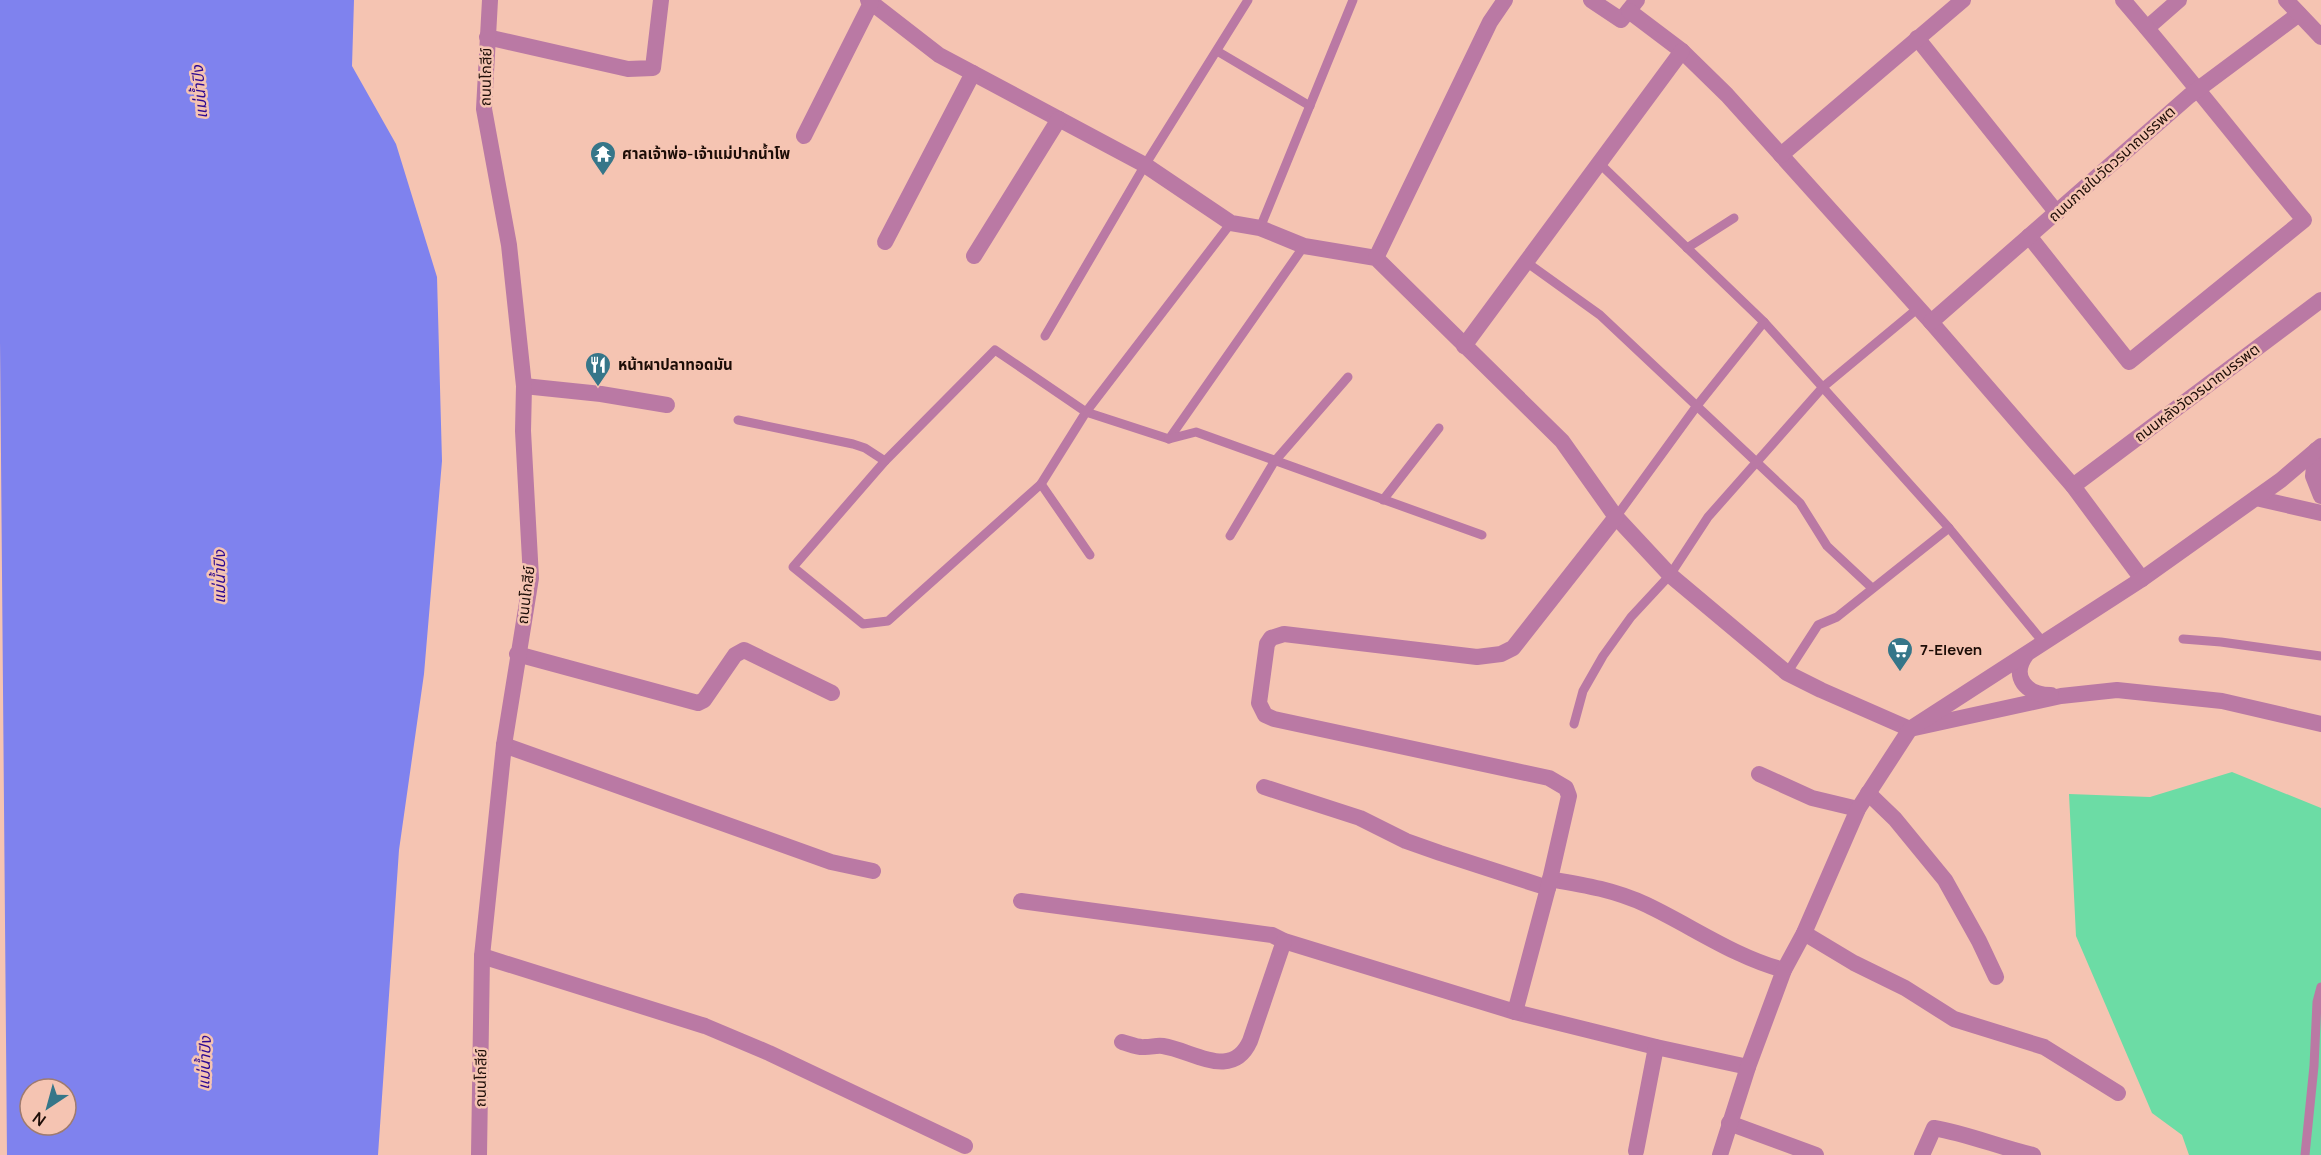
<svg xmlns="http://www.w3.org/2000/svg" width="2321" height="1155" font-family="Manrope,'Noto Sans Thai',sans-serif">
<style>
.green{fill:#6cdca5}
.water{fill:#7f82ee;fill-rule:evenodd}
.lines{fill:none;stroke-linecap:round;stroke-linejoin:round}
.service{stroke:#ba79a4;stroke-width:9}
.minor{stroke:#ba79a4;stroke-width:16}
.tertiary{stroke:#ba79a4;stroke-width:16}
.labels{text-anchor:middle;stroke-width:5;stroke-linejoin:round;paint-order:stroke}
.street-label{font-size:15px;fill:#1d0d07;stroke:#f5c4b2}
.poi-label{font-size:15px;font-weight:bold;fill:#1d0d07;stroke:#f5c4b2;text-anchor:start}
.water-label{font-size:16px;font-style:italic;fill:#2e0a91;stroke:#f5c4b2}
</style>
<rect width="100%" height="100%" fill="#f5c4b2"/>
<polygon class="green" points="2232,772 2321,808 2321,1155 2189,1155 2182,1135 2152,1113 2076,936 2069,794 2150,797"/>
<path class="water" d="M0,0H354L352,66L396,144L437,277L442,461L424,674L399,850L378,1155H7L0,341ZM30,1089H66V1125H30Z"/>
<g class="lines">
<g class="service">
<polyline points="1217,51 1310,106"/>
<polyline points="1599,163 1764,322 1949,528 2043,642"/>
<polyline points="1231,223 1086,412 1041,484 888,621 863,624 793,567 885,461 995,350 1086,412 1169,439 1304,246"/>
<polyline points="1260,228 1353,0"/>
<polyline points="1687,248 1734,218"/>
<polyline points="1526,262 1600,315 1800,503 1827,546 1872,588"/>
<polyline points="1045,336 1145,165 1248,0"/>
<polyline points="738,420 853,444 865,448 885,461"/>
<polyline points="1169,439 1196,432 1482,535"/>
<polyline points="1041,484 1090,555"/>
<polyline points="1383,500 1439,428"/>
<polyline points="1616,517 1696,407 1764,322"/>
<polyline points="1230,536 1274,462 1348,377"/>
<polyline points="2183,639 2221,642 2321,656"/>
<polyline points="1787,673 1818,625 1837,617 1949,528"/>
<polyline points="1574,724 1583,691 1603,656 1631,617 1670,575 1708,517 1823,387 1917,309"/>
<polyline points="2305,1155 2314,1066 2317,1002 2321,987"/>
</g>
<g class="minor">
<polyline points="868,0 939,55 1145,165 1231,223 1260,228 1304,246 1376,258 1562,441 1616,517 1670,575 1787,673 1821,690 1910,729 2061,696 2117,690 2222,701 2321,724"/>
<polyline points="1591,0 1621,20 1637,0"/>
<polyline points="1629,11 1682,51 1727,95 1781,155 1931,322 2073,486 2142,579"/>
<polyline points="2147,28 2179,0"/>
<polyline points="487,37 628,69 653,68 661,0"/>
<polyline points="1917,38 2057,213"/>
<polyline points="804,136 871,3"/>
<polyline points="1781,155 1963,0"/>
<path d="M2029,236L2129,362L2304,220C2243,147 2185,72 2123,0"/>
<polyline points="885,242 973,73"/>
<polyline points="974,256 1059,119"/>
<polyline points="1376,258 1490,22 1505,0"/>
<polyline points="1931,322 2189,96 2299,14"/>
<polyline points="1464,346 1682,51"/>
<polyline points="524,386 601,394 667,405"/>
<polyline points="2073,486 2321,300"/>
<polyline points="517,654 698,703 704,700 735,655 744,650 832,693"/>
<path d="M2026,655C2010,677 2027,695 2051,695"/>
<polyline points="504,745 831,862 873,871"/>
<polyline points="1759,774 1812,798 1858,809"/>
<polyline points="1264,787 1360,818 1406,841 1440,853 1548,888"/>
<polyline points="1868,793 1895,819 1945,880 1979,941 1996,977"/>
<path d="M1550,879C1585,885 1615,890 1647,905C1693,927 1735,957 1784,970"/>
<polyline points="1021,901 1272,935 1284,941 1515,1012 1656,1047 1748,1067"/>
<polyline points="1804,933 1854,963 1905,988 1954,1019 2044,1047 2118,1093"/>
<polyline points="482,956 705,1026 769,1053 965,1146"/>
<polyline points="1515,1012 1548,888 1569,796 1566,788 1549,778 1274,719 1265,715 1259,703 1267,644 1271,638 1284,634 1477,657 1501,654 1513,648 1616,517"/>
<path d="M1122,1042C1130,1044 1137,1048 1145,1047C1152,1047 1157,1045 1163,1046C1194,1051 1232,1081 1250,1041L1284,941"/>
<polyline points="1729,1123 1816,1155"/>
<polyline points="1636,1151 1656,1047"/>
<path d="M1922,1155L1934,1128C1968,1134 1999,1147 2033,1155"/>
</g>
<g class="tertiary">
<polyline points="2286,0 2321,37"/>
<polyline points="2316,450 2313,476 2321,496"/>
<polyline points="2256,498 2321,513"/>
<polyline points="479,1155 482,956 504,745 531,578 523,431 524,386 509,245 484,109 490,0"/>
<polyline points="1720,1155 1748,1067 1784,970 1804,933 1858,809 1910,729 2142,579 2281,480 2321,446"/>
</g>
</g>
<defs>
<symbol id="temple-pin" viewBox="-11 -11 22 30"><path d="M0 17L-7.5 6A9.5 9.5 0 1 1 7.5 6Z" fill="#367689" stroke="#f5c4b2"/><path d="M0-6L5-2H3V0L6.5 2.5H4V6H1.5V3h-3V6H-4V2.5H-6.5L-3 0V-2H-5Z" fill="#fff"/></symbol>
<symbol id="restaurant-pin" viewBox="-11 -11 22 30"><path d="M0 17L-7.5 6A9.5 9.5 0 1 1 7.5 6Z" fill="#367689" stroke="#f5c4b2"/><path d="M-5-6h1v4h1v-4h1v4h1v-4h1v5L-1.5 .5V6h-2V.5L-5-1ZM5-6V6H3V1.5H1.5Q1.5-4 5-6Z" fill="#fff"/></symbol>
<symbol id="supermarket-pin" viewBox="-11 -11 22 30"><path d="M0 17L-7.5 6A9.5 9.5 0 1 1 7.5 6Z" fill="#367689" stroke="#f5c4b2"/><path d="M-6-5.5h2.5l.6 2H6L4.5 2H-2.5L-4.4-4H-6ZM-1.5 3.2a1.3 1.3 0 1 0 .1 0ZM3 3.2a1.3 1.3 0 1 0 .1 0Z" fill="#fff"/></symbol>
</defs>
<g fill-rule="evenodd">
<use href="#temple-pin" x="588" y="139" width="30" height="40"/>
<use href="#restaurant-pin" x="583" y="350" width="30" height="40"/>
<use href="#supermarket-pin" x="1885" y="635" width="30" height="40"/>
</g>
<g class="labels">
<g class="street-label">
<text transform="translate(486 77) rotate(-89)" y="5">ถนนโกสีย์</text>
<text transform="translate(2112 164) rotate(-42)" y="5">ถนนภายในวัดวรนาถบรรพต</text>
<text transform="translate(2197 393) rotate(-37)" y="5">ถนนหลังวัดวรนาถบรรพต</text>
<text transform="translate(526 595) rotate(-83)" y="5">ถนนโกสีย์</text>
<text transform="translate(481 1078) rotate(-89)" y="5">ถนนโกสีย์</text>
</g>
<g class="poi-label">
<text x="622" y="159">ศาลเจ้าพ่อ-เจ้าแม่ปากน้ำโพ</text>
<text x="618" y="370">หน้าผาปลาทอดมัน</text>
<text x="1920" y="655">7-Eleven</text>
</g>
<g class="water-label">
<text transform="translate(199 92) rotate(-95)" y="6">แม่น้ำปิง</text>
<text transform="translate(219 577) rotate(-90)" y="6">แม่น้ำปิง</text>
<text transform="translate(204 1063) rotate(-88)" y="6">แม่น้ำปิง</text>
</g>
</g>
<g transform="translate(48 1107) rotate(216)"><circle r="28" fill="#f5c4b2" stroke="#9f7b6e" stroke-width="1.5"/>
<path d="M0-4.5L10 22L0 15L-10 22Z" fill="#367689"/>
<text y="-9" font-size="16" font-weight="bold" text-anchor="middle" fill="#1d0d07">N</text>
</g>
</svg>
